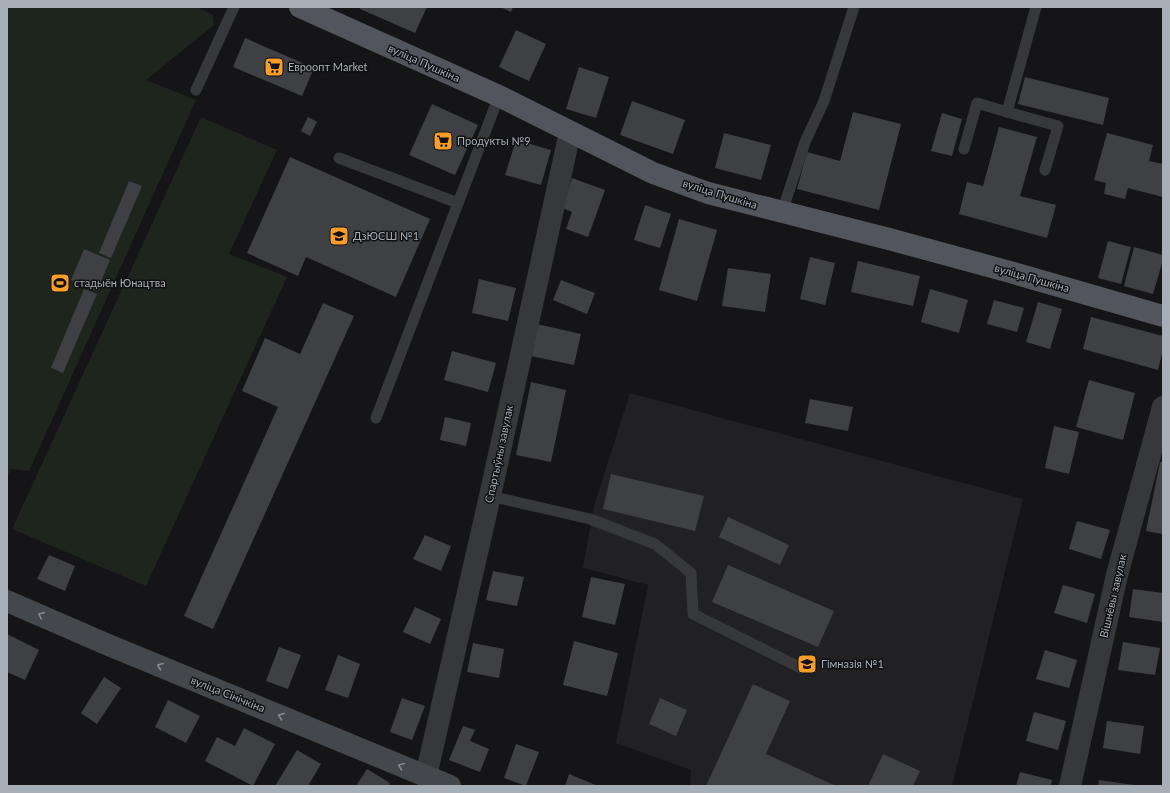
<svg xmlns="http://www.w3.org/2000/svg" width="1170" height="793" font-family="Lato,sans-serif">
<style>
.built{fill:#212124}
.green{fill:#1d251d}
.building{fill:#3f4044}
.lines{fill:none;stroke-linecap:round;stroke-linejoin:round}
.lane{stroke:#36383c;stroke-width:11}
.street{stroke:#36383c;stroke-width:22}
.secondary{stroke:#44474c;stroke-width:22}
.primary{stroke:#52555c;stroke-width:22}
.oneway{stroke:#848a92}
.labels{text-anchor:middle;stroke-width:3;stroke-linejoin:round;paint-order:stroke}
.street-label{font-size:11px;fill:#a6aeb8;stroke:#101012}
.poi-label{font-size:11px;fill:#a6aeb8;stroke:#101012;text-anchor:start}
</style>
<rect width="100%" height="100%" fill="#151517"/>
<polygon class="built" points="630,393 1023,499 952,786 690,786 691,770 616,743 648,585 583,568 594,506"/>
<g class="green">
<polygon points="7,7 197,7 213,15 214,25 146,80 196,100 29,471 11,469 7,477"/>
<polygon points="201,117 277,150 229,254 287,277 146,586 12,529"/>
</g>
<g class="building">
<polygon points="361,7 427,7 415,33 360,9"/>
<polygon points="500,7 513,7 511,12"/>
<polygon points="516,30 546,44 529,81 499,67"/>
<polygon points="245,38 314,68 302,96 233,67"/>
<polygon points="579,67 609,77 596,118 566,109"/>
<polygon points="1025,77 1109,98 1103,125 1018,104"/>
<polygon points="632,101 685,120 673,154 620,135"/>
<polygon points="432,104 478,125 455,175 409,155"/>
<polygon points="853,112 901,124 879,210 797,189 807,152 840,161"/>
<polygon points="942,113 962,119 952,156 931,151"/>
<polygon points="308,117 317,122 310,136 301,131"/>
<polygon points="999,127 1037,137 1020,196 1056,205 1047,238 959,214 967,182 983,186"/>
<polygon points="724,133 771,145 761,180 715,168"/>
<polygon points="1107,133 1153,145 1149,161 1163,164 1163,197 1128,188 1125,199 1104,194 1106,183 1094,180"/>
<polygon points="516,140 551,150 541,185 505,175"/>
<polygon points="290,157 430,219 396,297 306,257 298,276 247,253"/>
<polygon points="572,178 605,190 588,237 566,229 572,212 562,208"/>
<polygon points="129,181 142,186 111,258 99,253"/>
<polygon points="645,205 671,214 660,248 634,240"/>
<polygon points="679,219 717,230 697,301 659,290"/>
<polygon points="1108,241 1131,247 1121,284 1098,278"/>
<polygon points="1134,247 1163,255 1163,260 1153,294 1124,286"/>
<polygon points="84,249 110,260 97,291 71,280"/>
<polygon points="810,257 835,263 825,305 800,299"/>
<polygon points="858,261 920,276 913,306 851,292"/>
<polygon points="728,268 771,274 765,312 722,306"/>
<polygon points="479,279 516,288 508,321 472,313"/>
<polygon points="561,280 595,293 587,314 553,300"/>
<polygon points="84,289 97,294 63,373 51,368"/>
<polygon points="930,289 968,300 959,333 921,322"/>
<polygon points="994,300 1024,308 1017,332 987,324"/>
<polygon points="1038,302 1062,309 1050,349 1026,342"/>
<polygon points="323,303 354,316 213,629 184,616 278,407 242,391 265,338 300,354"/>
<polygon points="1091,317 1163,336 1163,349 1158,370 1083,349"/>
<polygon points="537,324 581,334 574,365 531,356"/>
<polygon points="452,351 496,363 488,392 444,380"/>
<polygon points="1089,380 1135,393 1123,440 1076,427"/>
<polygon points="531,382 566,390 551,462 516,455"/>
<polygon points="810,399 853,407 848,431 805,423"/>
<polygon points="445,417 471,423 466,446 440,440"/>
<polygon points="1054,426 1079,432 1069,474 1045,468"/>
<polygon points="1160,462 1163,462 1163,534 1146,531"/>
<polygon points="611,474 704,496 695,531 603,509"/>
<polygon points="728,517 789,545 780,565 719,537"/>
<polygon points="1077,521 1110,530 1101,559 1069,549"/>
<polygon points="425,535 451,546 441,571 413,559"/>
<polygon points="49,555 75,566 65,591 37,579"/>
<polygon points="728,565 834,611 818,647 712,602"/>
<polygon points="493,571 524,577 517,606 486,600"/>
<polygon points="591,577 625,584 615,625 582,617"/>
<polygon points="1063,585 1095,594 1087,623 1054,613"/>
<polygon points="1133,589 1163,593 1163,622 1129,617"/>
<polygon points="415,607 441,619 430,644 403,632"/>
<polygon points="7,634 39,650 25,680 7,672"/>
<polygon points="574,641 618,653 607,696 563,685"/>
<polygon points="1123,642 1160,648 1155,675 1118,670"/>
<polygon points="473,643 504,649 499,678 467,672"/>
<polygon points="279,647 301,655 288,689 266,681"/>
<polygon points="1045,650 1077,660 1069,688 1036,679"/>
<polygon points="338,655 360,664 348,698 325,690"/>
<polygon points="104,677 121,688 97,724 81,713"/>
<polygon points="753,684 790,701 766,754 836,786 706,786"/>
<polygon points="402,698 425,706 412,740 390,732"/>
<polygon points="660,698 687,710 676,736 649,724"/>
<polygon points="168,700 200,716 186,743 155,727"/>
<polygon points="1034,712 1066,721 1058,750 1026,741"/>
<polygon points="1107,721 1144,726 1140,754 1103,748"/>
<polygon points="463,726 475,730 470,741 489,749 480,772 449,760"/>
<polygon points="244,728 275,744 253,786 205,761 217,737 235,746"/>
<polygon points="516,744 539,752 526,786 504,778"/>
<polygon points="297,750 321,764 308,786 275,786"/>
<polygon points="883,754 920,771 913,786 868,786"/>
<polygon points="367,769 390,783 388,786 356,786"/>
<polygon points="1020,772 1052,780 1051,786 1016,786"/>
<polygon points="569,774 598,786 565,786"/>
<polygon points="1099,780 1134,785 1134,786 1098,786"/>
</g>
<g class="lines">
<g class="lane">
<polyline points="196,90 234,7"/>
<polyline points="1007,112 1058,126 1045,170"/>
<polyline points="964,149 977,103 1007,112 1036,7"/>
<polyline points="339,158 458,203"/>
<polyline points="782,212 805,142 824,101 854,7"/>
<polyline points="376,418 499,96"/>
<polyline points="490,496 590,519 655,544 691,573 693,614 801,668"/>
</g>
<g class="street">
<polyline points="426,776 490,496 570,132"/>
<polyline points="1070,786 1117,575 1163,407"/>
</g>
<polyline class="secondary" points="7,601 106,644 450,786"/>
<polyline class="primary" points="300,7 499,96 653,173 708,193 889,239 1010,272 1163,316"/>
</g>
<defs><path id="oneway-chevron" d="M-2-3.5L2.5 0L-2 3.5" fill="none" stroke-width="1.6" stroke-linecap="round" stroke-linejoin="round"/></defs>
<g class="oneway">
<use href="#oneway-chevron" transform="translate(41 615) rotate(-156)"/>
<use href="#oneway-chevron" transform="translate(160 666) rotate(-158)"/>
<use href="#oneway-chevron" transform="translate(281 716) rotate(-158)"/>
<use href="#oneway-chevron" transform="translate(401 766) rotate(-158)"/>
</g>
<defs>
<symbol id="supermarket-square" viewBox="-11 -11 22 22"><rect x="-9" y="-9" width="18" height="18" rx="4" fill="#fc9d29" stroke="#101012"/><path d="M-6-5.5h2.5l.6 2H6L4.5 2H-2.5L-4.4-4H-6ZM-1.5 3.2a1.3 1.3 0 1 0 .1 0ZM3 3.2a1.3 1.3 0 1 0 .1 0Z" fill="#111"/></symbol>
<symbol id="school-square" viewBox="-11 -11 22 22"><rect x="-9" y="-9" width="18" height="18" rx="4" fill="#fc9d29" stroke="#101012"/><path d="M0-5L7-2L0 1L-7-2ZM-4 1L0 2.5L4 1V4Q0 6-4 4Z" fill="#111"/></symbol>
<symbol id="stadium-square" viewBox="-11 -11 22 22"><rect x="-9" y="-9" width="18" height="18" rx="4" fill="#fc9d29" stroke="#101012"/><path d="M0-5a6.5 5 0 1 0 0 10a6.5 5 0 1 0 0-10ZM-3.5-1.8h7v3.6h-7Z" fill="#111"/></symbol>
</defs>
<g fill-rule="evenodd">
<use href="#supermarket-square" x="263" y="56" width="22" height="22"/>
<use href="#supermarket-square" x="432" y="130" width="22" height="22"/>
<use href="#school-square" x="328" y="225" width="22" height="22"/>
<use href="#stadium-square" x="49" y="272" width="22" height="22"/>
<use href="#school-square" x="796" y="653" width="22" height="22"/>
</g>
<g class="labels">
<g class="street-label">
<text transform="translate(424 63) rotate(24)" y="4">вуліца Пушкіна</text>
<text transform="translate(720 194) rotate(17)" y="4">вуліца Пушкіна</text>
<text transform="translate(1032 278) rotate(16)" y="4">вуліца Пушкіна</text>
<text transform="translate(499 454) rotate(-78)" y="4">Спартыўны завулак</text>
<text transform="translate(1113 596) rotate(-77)" y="4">Вішнёвы завулак</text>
<text transform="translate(228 694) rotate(22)" y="4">вуліца Сінічкіна</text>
</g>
<g class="poi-label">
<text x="288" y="71">Евроопт Market</text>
<text x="457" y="145">Продукты №9</text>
<text x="353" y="240">ДзЮСШ №1</text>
<text x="74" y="287">стадыён Юнацтва</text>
<text x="821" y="668">Гімназія №1</text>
</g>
</g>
<rect width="1170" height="793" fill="none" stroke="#a6aeb8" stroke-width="16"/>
</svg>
